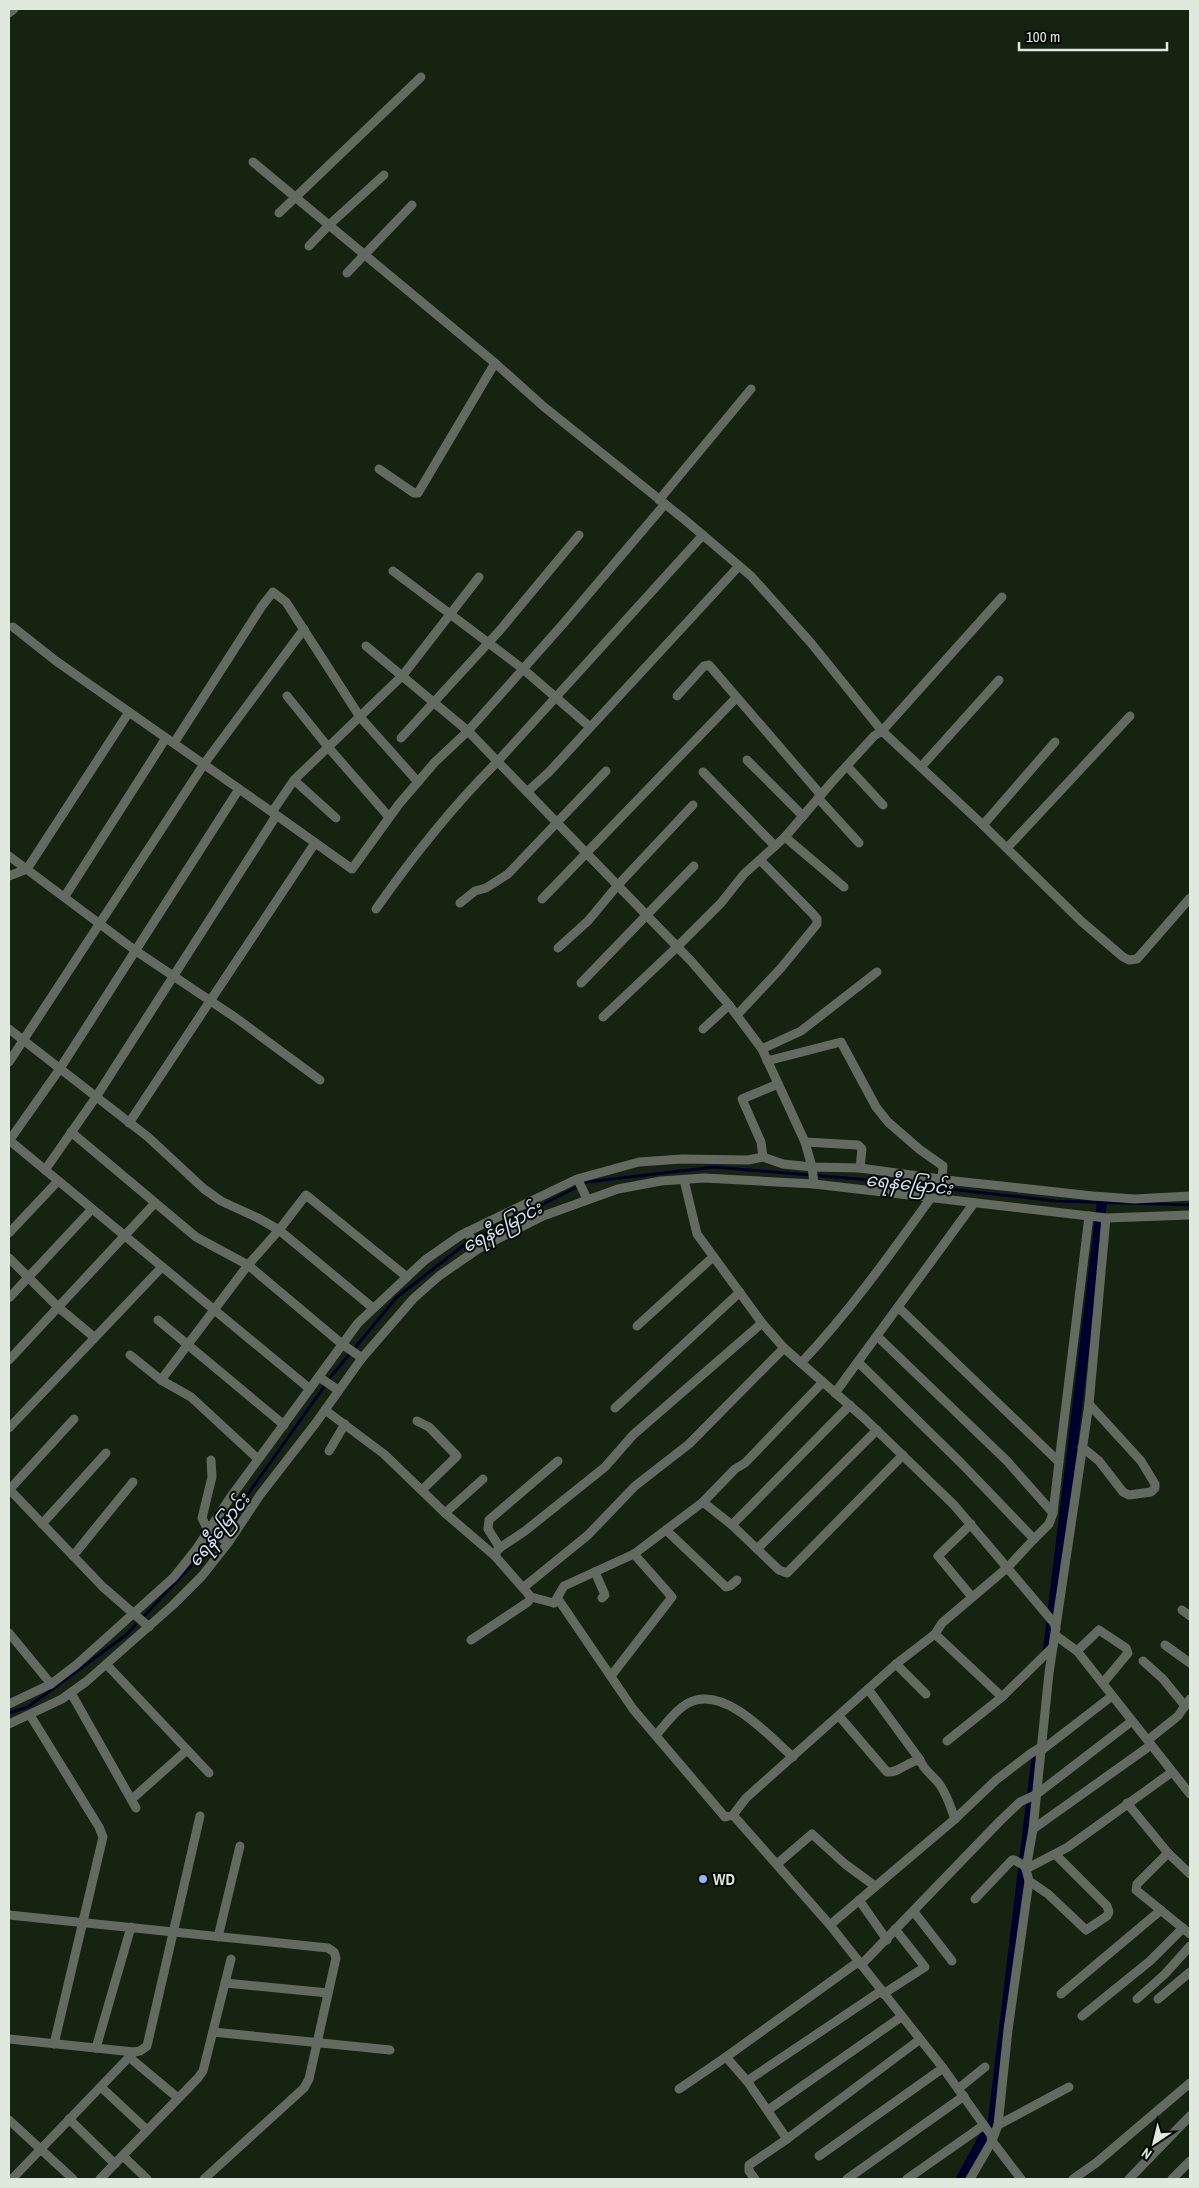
<svg xmlns="http://www.w3.org/2000/svg" width="1199" height="2188" font-family="'Archivo Narrow','Noto Sans Myanmar',sans-serif">
<style>
.lines{fill:none;stroke-linecap:round;stroke-linejoin:round}
.stream{stroke:#00002d;stroke-width:3}
.canal{stroke:#00002d;stroke-width:10}
.minor{stroke:#636a60;stroke-width:9}
.minor-bridge{stroke:#636a60;stroke-width:9}
.poi-dot{fill:#91b8fd;stroke:#050a04;stroke-width:2}
.labels{text-anchor:middle;stroke-width:4;stroke-linejoin:round;paint-order:stroke}
.poi-label{font-size:16px;font-weight:bold;fill:#e0e9dd;stroke:#050a04;text-anchor:start}
.water-label{font-size:18px;font-style:italic;fill:#d3def3;stroke:#050a04}
</style>
<rect width="100%" height="100%" fill="#162310"/>
<g class="lines">
<polyline class="stream" points="9,1713 28,1707 126,1635 214,1542 333,1374 397,1297 468,1242 587,1182 714,1167 859,1179 1056,1201 1190,1205"/>
<g class="canal">
<polyline points="1047,1657 1102,1202"/>
<polyline points="961,2179 993,2120 1036,1761"/>
</g>
<g class="minor">
<polyline points="9,13 14,9"/>
<polyline points="253,162 495,363"/>
<polyline points="279,213 421,77"/>
<polyline points="309,246 329,225 384,175"/>
<polyline points="347,273 412,205"/>
<polyline points="379,469 414,493 418,493 495,363 543,406 685,520 751,576 811,643 882,731 1002,597"/>
<polyline points="659,500 751,389"/>
<polyline points="393,571 523,669 590,727"/>
<polyline points="13,627 56,661 272,812 294,780 403,675 479,577"/>
<polyline points="366,646 468,731 691,961 729,1005 762,1049 805,1142 812,1167 814,1184"/>
<polyline points="287,696 328,747 389,817"/>
<polyline points="677,696 704,666 709,665 821,795"/>
<polyline points="401,738 501,629 579,535"/>
<polyline points="174,743 262,606 273,592 286,602 360,717 418,782"/>
<polyline points="747,760 803,816"/>
<polyline points="847,766 883,805"/>
<polyline points="921,767 999,680"/>
<polyline points="703,772 775,846"/>
<polyline points="294,780 336,818"/>
<polyline points="527,792 549,772 739,566"/>
<polyline points="818,798 859,843"/>
<polyline points="272,812 352,869 399,804 435,762 468,731 563,624 665,504"/>
<polyline points="983,825 1055,742"/>
<polyline points="785,837 844,887"/>
<polyline points="1007,848 1130,716"/>
<polyline points="9,856 136,951 236,1018 320,1080"/>
<polyline points="9,876 27,869 129,712"/>
<polyline points="65,896 166,738"/>
<polyline points="542,899 736,698"/>
<polyline points="460,903 475,891 486,888 508,874 606,771"/>
<path d="M376,909C413,856 452,807 497,762L703,535"/>
<polyline points="558,948 588,921 617,886 693,805"/>
<polyline points="581,983 694,866"/>
<polyline points="737,1015 781,968 817,924 817,919 812,913 760,860"/>
<polyline points="603,1017 677,947 721,903 744,874 785,837 832,782 874,736 882,731 983,825 1081,921 1123,957 1129,960 1137,959 1190,898"/>
<polyline points="9,1029 148,1137 204,1189 221,1201 258,1218 279,1230 373,1308"/>
<polyline points="703,1029 729,1005"/>
<polyline points="762,1049 801,1031 877,972"/>
<polyline points="767,1061 841,1042 876,1107 888,1122 919,1149 943,1166 942,1178"/>
<polyline points="9,1062 204,764 304,629"/>
<polyline points="129,1123 315,843"/>
<polyline points="71,1132 196,1237 248,1265 342,1344 362,1358"/>
<polyline points="9,1140 310,1389"/>
<polyline points="9,1141 59,1070 239,789"/>
<polyline points="805,1142 858,1145 862,1149 860,1168"/>
<polyline points="763,1157 761,1142 742,1099 778,1084"/>
<polyline points="45,1170 96,1097 276,816"/>
<polyline points="684,1180 697,1234 762,1323 784,1348 864,1418 954,1505 1054,1623 1056,1629"/>
<polyline points="579,1182 587,1199"/>
<polyline points="467,1232 577,1179 639,1162 682,1159 748,1160 763,1157 783,1164 812,1167 860,1168 955,1181 1093,1196 1135,1199 1190,1196"/>
<polyline points="9,1233 58,1181"/>
<polyline points="9,1258 58,1307 94,1337"/>
<polyline points="9,1298 92,1209"/>
<polyline points="898,1307 1059,1462 1053,1513"/>
<polyline points="158,1320 284,1425"/>
<polyline points="637,1326 713,1257"/>
<polyline points="877,1336 1007,1461 1053,1513 1049,1524 1034,1539"/>
<polyline points="130,1355 161,1380 191,1397 258,1459"/>
<polyline points="9,1360 155,1203"/>
<path d="M801,1363C849,1312 889,1256 930,1199"/>
<polyline points="319,1377 338,1390"/>
<polyline points="161,1380 248,1265 279,1230 306,1195 407,1277"/>
<polyline points="835,1393 974,1203"/>
<polyline points="615,1408 740,1292"/>
<polyline points="325,1410 384,1454 445,1513 495,1556 531,1597 554,1603 558,1599 633,1709 725,1817 733,1815 746,1798 896,1664 935,1634 942,1623 1008,1567 1034,1539 961,1463 858,1362"/>
<polyline points="417,1421 429,1427 457,1456 422,1490"/>
<polyline points="9,1428 162,1267"/>
<polyline points="1082,1447 1099,1461 1123,1492 1129,1495 1151,1492 1155,1488 1155,1484 1141,1461 1089,1404"/>
<polyline points="329,1451 345,1424"/>
<polyline points="211,1460 212,1477 202,1518 208,1530 226,1541"/>
<polyline points="1059,1462 1089,1216"/>
<polyline points="9,1489 103,1587 149,1627"/>
<polyline points="9,1490 74,1419"/>
<polyline points="703,1502 732,1525 779,1570 787,1573 903,1455"/>
<polyline points="445,1513 483,1479"/>
<polyline points="42,1524 106,1453"/>
<polyline points="971,1524 938,1556 972,1597"/>
<polyline points="732,1525 850,1405"/>
<polyline points="666,1530 726,1587 730,1586 737,1580"/>
<polyline points="500,1548 488,1529 489,1520 558,1461"/>
<polyline points="757,1549 877,1430"/>
<polyline points="73,1556 133,1482"/>
<polyline points="495,1556 498,1549 525,1531 605,1467 633,1435 762,1323"/>
<polyline points="595,1572 605,1595 602,1598"/>
<polyline points="524,1587 588,1535 635,1486 689,1444 784,1348"/>
<polyline points="554,1603 564,1586 634,1554 703,1502 735,1469 745,1463 823,1382"/>
<polyline points="1182,1610 1190,1616"/>
<polyline points="9,1633 51,1684"/>
<polyline points="935,1634 1002,1697"/>
<polyline points="1055,1635 1077,1651 1190,1794"/>
<polyline points="471,1640 528,1602 531,1597"/>
<polyline points="1165,1645 1190,1663"/>
<polyline points="1077,1651 1099,1630 1126,1648 1128,1653 1103,1683"/>
<polyline points="1143,1661 1163,1679 1185,1706"/>
<polyline points="896,1664 926,1694"/>
<polyline points="107,1665 209,1773"/>
<polyline points="611,1676 672,1597 634,1554"/>
<polyline points="868,1689 920,1760"/>
<polyline points="71,1693 136,1808"/>
<polyline points="9,1704 51,1684 76,1665 174,1577 197,1548 230,1498 358,1323 425,1260 461,1235 467,1232 478,1249"/>
<polyline points="30,1715 99,1827 103,1837 54,2044"/>
<path d="M839,1716L887,1772C899,1773 908,1761 920,1760C924,1771 934,1776 940,1785C947,1795 951,1808 955,1819"/>
<polyline points="9,1724 62,1699 87,1681 173,1605 202,1576 228,1543 260,1495 315,1424 362,1358 413,1299 439,1276 478,1249 543,1216 618,1189 661,1181 704,1178 814,1184 1106,1218 1190,1215"/>
<path d="M656,1735C666,1724 678,1706 693,1701C728,1689 769,1736 793,1757"/>
<polyline points="1148,1740 1178,1716 1190,1699"/>
<polyline points="947,1741 1002,1697 1053,1647"/>
<polyline points="1043,1748 1042,1750 1112,1696"/>
<polyline points="132,1799 187,1750"/>
<polyline points="1127,1803 1168,1853 1190,1874"/>
<polyline points="733,1815 830,1925 943,2068 991,2135 992,2141 1021,2179"/>
<polyline points="1033,1829 1151,1745"/>
<polyline points="1168,1853 1137,1884 1136,1890 1190,1934"/>
<polyline points="777,1864 812,1834 845,1864 875,1886"/>
<polyline points="1026,1869 1068,1847 1172,1772"/>
<polyline points="1029,1881 1048,1894 1086,1930 1107,1916 1109,1912 1107,1906 1056,1855"/>
<polyline points="975,1899 1012,1860 1014,1860"/>
<polyline points="859,1900 887,1940"/>
<polyline points="914,1912 952,1961"/>
<polyline points="9,1915 328,1948 334,1952 336,1958 309,2079 304,2088 204,2179"/>
<polyline points="830,1925 955,1819 996,1780 1030,1754"/>
<polyline points="218,1937 240,1846"/>
<polyline points="861,1965 1000,1821 1020,1802 1037,1794 1132,1721"/>
<polyline points="225,1983 328,1993"/>
<polyline points="883,1994 925,1967 895,1929"/>
<polyline points="1061,1994 1161,1910"/>
<polyline points="1137,1999 1165,1974 1190,1946"/>
<polyline points="1158,1999 1190,1972"/>
<polyline points="1082,2016 1150,1961 1183,1928"/>
<polyline points="213,2032 390,2050"/>
<polyline points="9,2039 134,2052 140,2051 147,2046 200,1816"/>
<polyline points="96,2048 131,1927"/>
<polyline points="129,2057 178,2098"/>
<polyline points="747,2081 881,1991"/>
<polyline points="101,2087 147,2130"/>
<polyline points="679,2089 726,2057"/>
<polyline points="958,2089 985,2067"/>
<polyline points="768,2110 901,2017"/>
<polyline points="69,2119 115,2164"/>
<polyline points="9,2120 73,2179"/>
<polyline points="998,2125 1069,2087"/>
<polyline points="787,2139 747,2081 726,2057 858,1962"/>
<polyline points="123,2156 147,2179"/>
<polyline points="819,2156 943,2068"/>
<polyline points="12,2179 134,2052"/>
<polyline points="100,2179 198,2078 203,2071 231,1959"/>
<polyline points="755,2179 749,2171 749,2165 787,2139 919,2040"/>
<polyline points="847,2179 964,2096"/>
<polyline points="907,2179 984,2125"/>
<polyline points="970,2179 992,2141 998,2125 1008,2030 1029,1881 1026,1869 1033,1829 1049,1673 1089,1404 1106,1218"/>
<polyline points="1073,2179 1096,2163 1190,2083"/>
<polyline points="1129,2179 1190,2116"/>
<polyline points="1172,2179 1190,2161"/>
</g>
<g class="minor-bridge">
<polyline points="1030,1754 1044,1745"/>
<polyline points="1014,1860 1027,1867"/>
</g>
</g>
<circle class="poi-dot" cx="703" cy="1879" r="5"/>
<g class="labels">
<g class="poi-label">
<text x="713" y="1885">WD</text>
</g>
<g class="water-label">
<text transform="translate(909 1184) rotate(6)" y="6">ရေနီမြောင်း</text>
<text transform="translate(502 1227) rotate(-28)" y="6">ရေနီမြောင်း</text>
<text transform="translate(219 1530) rotate(-52)" y="6">ရေနီမြောင်း</text>
</g>
</g>
<rect width="1199" height="2188" fill="none" stroke="#e0e9dd" stroke-width="20"/>
<g transform="translate(1154 2143) rotate(215)" stroke="#050a04" stroke-width="4" paint-order="stroke">
<path d="M0-4L9 19L0 12L-9 19Z" fill="#e0e9dd"/>
<text y="-8" font-size="14" font-weight="bold" text-anchor="middle" fill="#e0e9dd">N</text>
</g>
<path d="M1019 42v8h148v-8" fill="none" stroke="#e0e9dd" stroke-width="2.5"/>
<text x="1026" y="42" font-size="15" fill="#e0e9dd" stroke="#050a04" stroke-width="4" paint-order="stroke">100 m</text>
</svg>
